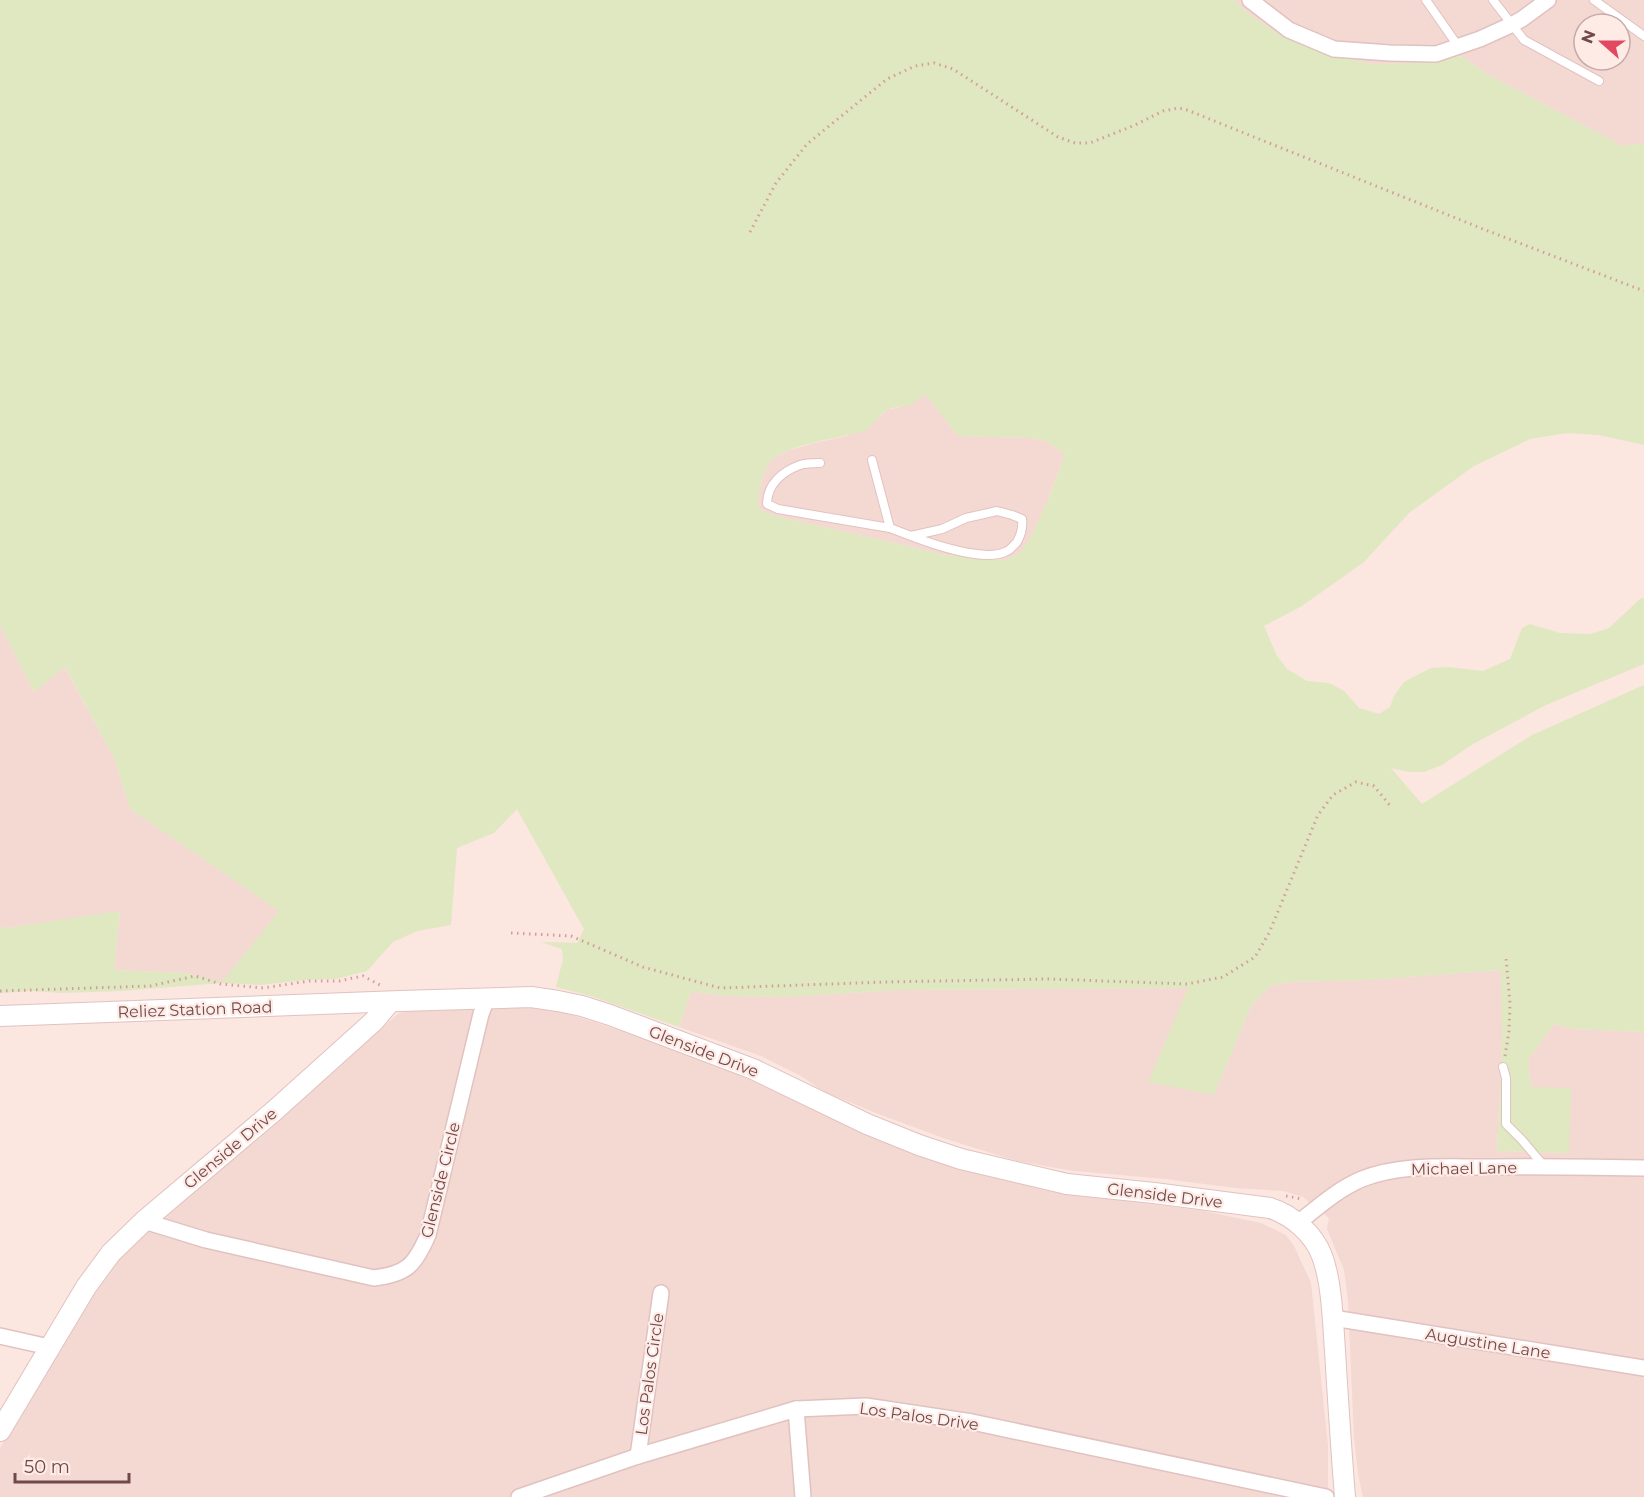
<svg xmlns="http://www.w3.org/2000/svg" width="1644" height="1497" font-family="Montserrat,sans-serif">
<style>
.residential{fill:#f4d8d2;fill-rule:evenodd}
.green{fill:#dfe8c0;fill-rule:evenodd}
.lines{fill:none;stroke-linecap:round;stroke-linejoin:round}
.service-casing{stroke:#e1c2c0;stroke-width:10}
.minor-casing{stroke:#e1c2c0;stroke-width:18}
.tertiary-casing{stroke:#e1c2c0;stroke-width:22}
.path{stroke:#d49d9d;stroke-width:3;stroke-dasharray:1.5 4.5;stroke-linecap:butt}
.service{stroke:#fff;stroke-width:8}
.minor{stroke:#fff;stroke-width:15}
.tertiary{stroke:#fff;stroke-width:20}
.labels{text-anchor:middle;stroke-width:4.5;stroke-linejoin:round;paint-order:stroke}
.street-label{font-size:16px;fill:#71494a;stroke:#ffebe6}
</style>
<rect width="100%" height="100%" fill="#fbe6e0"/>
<g class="residential">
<path d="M1234,0H1644V143L1623,146L1489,75L1461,56L1413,63L1372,64L1319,52L1277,33L1245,11ZM1584,24H1620V60H1584Z"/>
<polygon points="925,394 958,436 1031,438 1046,441 1065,454 1041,518 1031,537 1020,553 1005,560 946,555 784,518 764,512 758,506 759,492 763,476 768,464 775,457 787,451 814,443 847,436 878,418 887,410 910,405"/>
<polygon points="0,625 34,692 64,666 114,758 130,809 280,911 222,983 186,973 114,970 120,912 6,928 0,927"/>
<polygon points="1502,970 1502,1042 1497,1151 1569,1153 1531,1087 1528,1060 1554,1024 1574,1029 1644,1032 1644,1497 1363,1497 1358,1474 1354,1438 1348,1301 1344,1270 1327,1229 1329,1218 1303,1197 1284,1191 1236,1188 1166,1179 1074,1171 1017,1161 946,1139 881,1115 825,1092 801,1076 761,1056 679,1027 691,992 731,996 784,997 897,990 1189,988 1214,1095 1251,1006 1270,986 1289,982 1367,980"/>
<polygon points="517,1005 554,1009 688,1053 789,1097 865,1133 992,1176 1044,1190 1204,1211 1261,1223 1286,1235 1294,1246 1311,1283 1328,1446 1328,1497 0,1497 0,1448 100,1282 132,1243 398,1014 408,1009"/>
</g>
<path class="green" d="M0,0H1234L1245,11L1277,33L1319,52L1372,64L1413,63L1461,56L1489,75L1623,146L1644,143V445L1599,435L1567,433L1530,439L1474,466L1409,513L1364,562L1302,606L1264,626L1277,656L1287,669L1307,681L1329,683L1344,691L1359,708L1379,714L1390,707L1394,696L1404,682L1431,668L1448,667L1483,671L1510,659L1522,628L1530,624L1560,633L1591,634L1609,628L1640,599L1644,598V664L1546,705L1473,744L1442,765L1424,772H1409L1391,768L1422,804L1532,735L1644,685V1032L1574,1029L1554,1024L1528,1060L1531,1087L1571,1088L1569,1153L1497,1151L1502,1042L1501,970L1367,980L1289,982L1270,986L1251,1006L1214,1095L1148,1082L1188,988L897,990L784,997L731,996L691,992L679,1027L591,996L556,987L563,959L562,949L541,942L577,943L584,929L517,809L494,833L457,848L451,925L417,931L393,942L367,971L336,979L305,980L261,985L222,983L121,991L61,993L34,991L0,993V927L6,928L120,911L114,970L186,973L222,982L279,911L130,809L114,758L65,667L34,692L0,625ZM925,394L958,436L1031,438L1046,441L1065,454L1050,495L1031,537L1020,553L1005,560L946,555L784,518L764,512L758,506C759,493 761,477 768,465C780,444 840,439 863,431C873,428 878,415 887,410C894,406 903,408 910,405C915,403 921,397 925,394Z"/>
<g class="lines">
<defs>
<g id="service">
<polyline points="1426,0 1458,46"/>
<polyline points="1493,0 1524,40 1599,81"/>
<polyline points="1594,0 1644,36"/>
<path d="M872,460L890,528L911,536L942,529L966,518L997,511L1012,515L1022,519C1023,527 1021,535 1017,542C1014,545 1010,550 1007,551C986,563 932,544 911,536"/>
<path d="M820,463C813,463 806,463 800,465C783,471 767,484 767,504L778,509L890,528"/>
<polyline points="1503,1067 1506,1078 1506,1124 1522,1140 1543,1165"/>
</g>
<g id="minor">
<polyline points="1250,0 1289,30 1334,49 1390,53 1436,54 1480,39 1513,24 1522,19 1548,0"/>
<path d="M144,1221L206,1240L374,1278C407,1274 415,1265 428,1235L481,1014L487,998"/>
<path d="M1298,1223C1318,1207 1338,1189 1362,1179C1399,1164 1445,1167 1484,1167C1537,1166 1591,1167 1644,1168"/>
<polyline points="1333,1318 1644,1368"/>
<polyline points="0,1336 49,1347"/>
<polyline points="796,1409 803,1497"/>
<polyline points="638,1456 661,1293"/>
<polyline points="519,1497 638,1456 796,1409 866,1406 972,1422 1326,1497"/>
</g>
<g id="tertiary">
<path d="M0,1016L400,1001L531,997L558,1001L582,1006L610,1015L753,1069L867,1124L919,1145L961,1159L1067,1184L1154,1193L1270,1208C1292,1215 1314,1234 1322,1256C1332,1282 1333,1323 1335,1351C1338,1400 1341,1448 1345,1497"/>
<polyline points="0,1431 86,1287 111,1253 144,1221 274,1111 374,1021 390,1002"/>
</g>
</defs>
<use href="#service" class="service-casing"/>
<use href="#minor" class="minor-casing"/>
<use href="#tertiary" class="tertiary-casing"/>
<g class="path">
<polyline points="750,232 776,183 807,144 887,79 915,66 934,63 953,69 1058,137 1075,143 1090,143 1135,125 1163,111 1179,108 1187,110 1483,229 1644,291"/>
<polyline points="511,933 571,936 643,967 720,988 885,982 1048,979 1187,984 1223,977 1255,957 1269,933 1318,815 1333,795 1356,782 1374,786 1392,808"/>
<polyline points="0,991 150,986 195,976 221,984 263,988 309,981 339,981 363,976 380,985"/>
<polyline points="1505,1056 1509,1031 1510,1004 1506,958"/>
<polyline points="1286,1196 1302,1199"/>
</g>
<use href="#service" class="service"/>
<use href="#minor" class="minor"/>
<use href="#tertiary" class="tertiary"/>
</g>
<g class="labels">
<g class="street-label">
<text transform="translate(195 1009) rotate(-2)" y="6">Reliez Station Road</text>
<text transform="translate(704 1051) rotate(21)" y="6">Glenside Drive</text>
<text transform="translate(230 1148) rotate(-40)" y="6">Glenside Drive</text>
<text transform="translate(1464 1168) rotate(-1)" y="6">Michael Lane</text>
<text transform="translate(440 1180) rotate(-76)" y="6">Glenside Circle</text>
<text transform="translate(1165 1195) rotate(7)" y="6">Glenside Drive</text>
<text transform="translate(1488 1343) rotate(9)" y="6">Augustine Lane</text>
<text transform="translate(649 1374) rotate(-82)" y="6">Los Palos Circle</text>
<text transform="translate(919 1416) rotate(8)" y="6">Los Palos Drive</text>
</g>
</g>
<g transform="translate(1602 42) rotate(291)"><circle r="28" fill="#ffebe6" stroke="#c6aaa8" stroke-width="1.5"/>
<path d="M0-4.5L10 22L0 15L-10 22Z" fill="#e24860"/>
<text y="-9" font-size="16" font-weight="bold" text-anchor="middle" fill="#71494a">N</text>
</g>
<path d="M15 1473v9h114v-9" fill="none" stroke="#71494a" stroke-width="3"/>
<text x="24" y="1473" font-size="18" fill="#71494a" stroke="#ffebe6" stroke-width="4.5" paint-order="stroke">50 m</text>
</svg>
